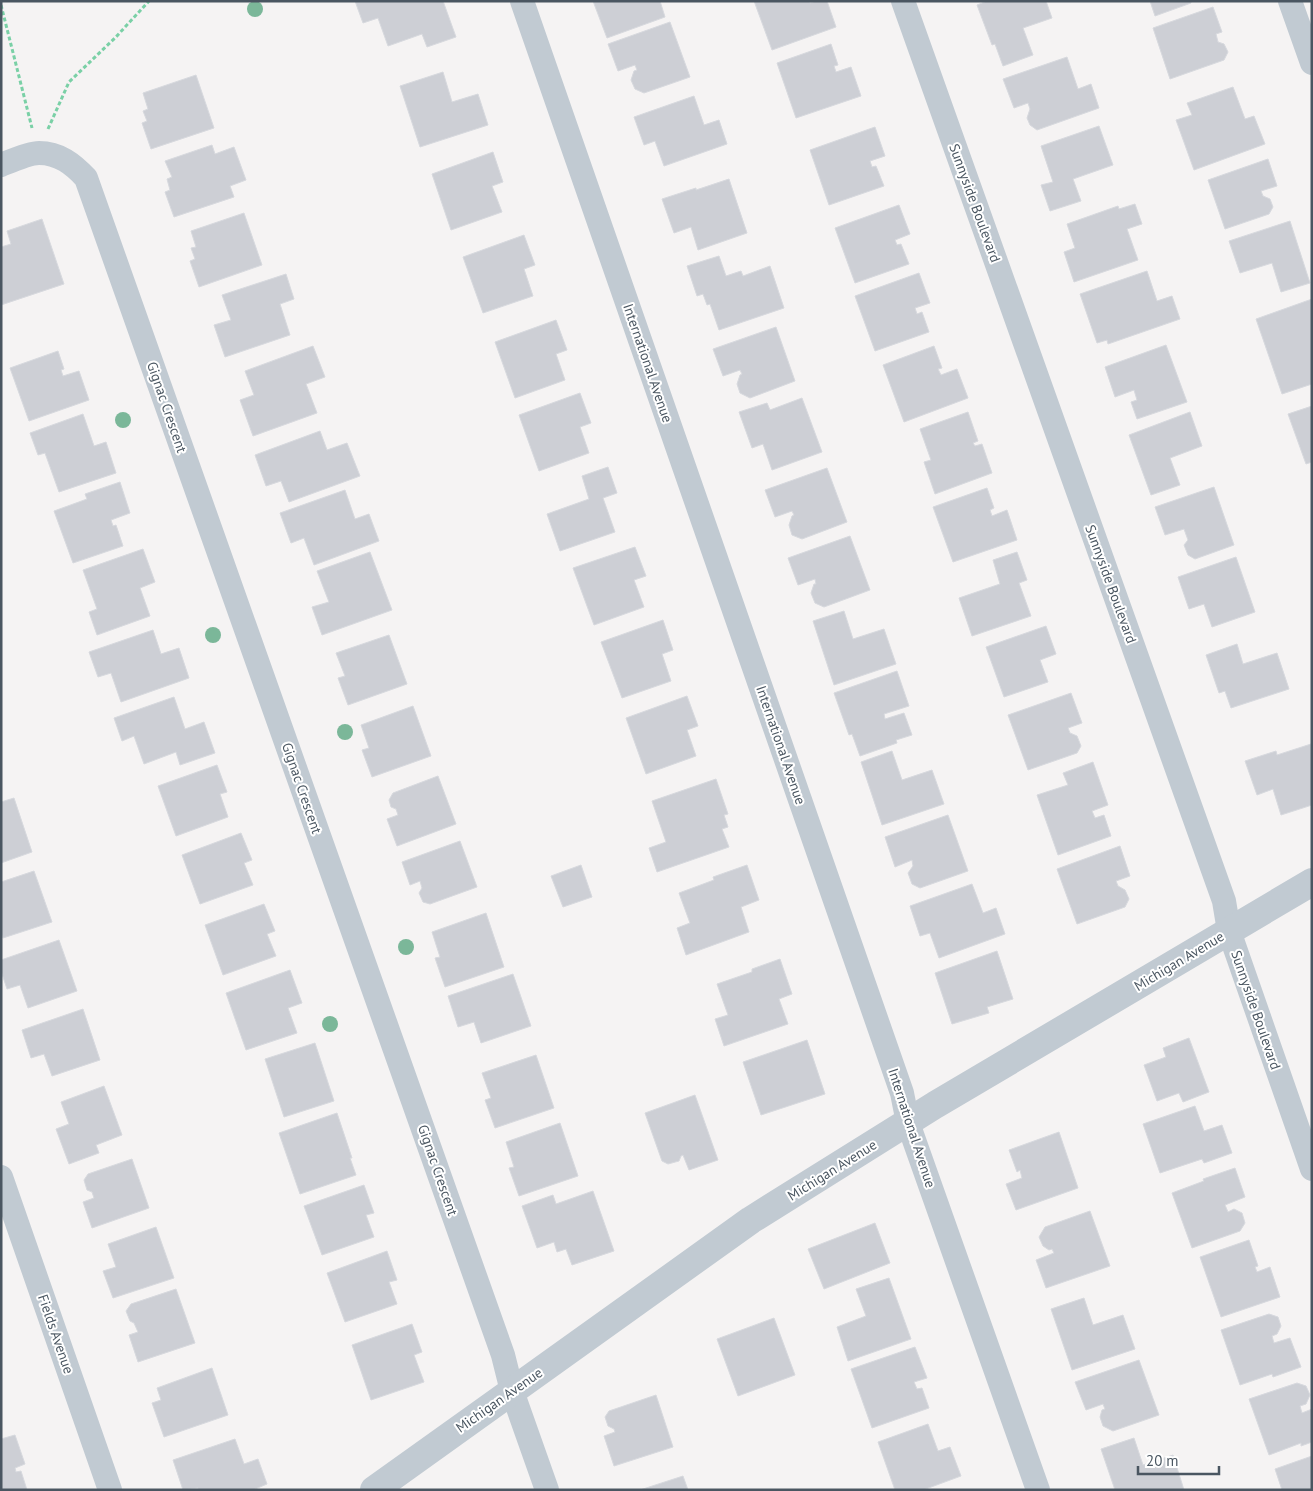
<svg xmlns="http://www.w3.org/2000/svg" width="1313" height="1491" font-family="'PT Sans',sans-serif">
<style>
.building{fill:#cdcfd5;stroke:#d7d9de}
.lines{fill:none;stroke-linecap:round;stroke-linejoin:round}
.path{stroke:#7ad0a6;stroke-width:3;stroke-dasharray:4 2.5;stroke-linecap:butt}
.minor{stroke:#c1cad2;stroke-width:24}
.tertiary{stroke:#c1cad2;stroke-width:28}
.tree{fill:#7bb799}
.labels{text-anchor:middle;stroke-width:4;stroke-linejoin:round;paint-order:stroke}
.street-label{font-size:14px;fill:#4a5661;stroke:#fff}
</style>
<rect width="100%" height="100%" fill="#f5f3f3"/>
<g class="building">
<polygon points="355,1 443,1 456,37 427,47 422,34 388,46 378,18 363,23"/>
<polygon points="593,1 660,1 665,17 607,38"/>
<polygon points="754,1 810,1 810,3 816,1 827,1 836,27 772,50"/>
<polygon points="987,1 1046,1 1052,18 1023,28 1033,55 1003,66 995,44 992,45 977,5"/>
<polygon points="1150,1 1191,1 1191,3 1155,16"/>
<polygon points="1213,7 1222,32 1216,34 1218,42 1224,44 1228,52 1224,60 1170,79 1153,28"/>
<polygon points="670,22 690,77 644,93 635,89 631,80 634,71 637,70 635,65 618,71 608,44"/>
<polygon points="831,44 838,65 834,66 836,72 851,67 861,96 796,118 777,63"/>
<polygon points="1067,57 1078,89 1091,84 1099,108 1037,130 1030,125 1027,118 1030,109 1028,103 1014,108 1003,79"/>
<polygon points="443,72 452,102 478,94 488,125 420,147 400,86"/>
<polygon points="196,75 214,128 151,149 142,123 147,121 143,111 148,109 143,93"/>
<polygon points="1233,87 1245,119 1254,116 1265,144 1194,170 1176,120 1192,115 1187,103"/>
<polygon points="694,96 704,125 719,120 727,144 664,166 655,141 644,145 634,117"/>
<polygon points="1099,126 1113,165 1073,179 1081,201 1050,211 1041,185 1053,182 1041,146"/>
<polygon points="875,127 885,156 870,161 872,167 876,166 884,186 829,205 810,150"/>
<polygon points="212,145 215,154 234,147 246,180 230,186 234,197 174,217 165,192 170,190 167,179 172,177 165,161"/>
<polygon points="493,152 503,182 492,186 502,212 451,230 432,174"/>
<polygon points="1268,159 1277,186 1261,191 1263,196 1270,199 1273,207 1269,214 1225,229 1208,180"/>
<polygon points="729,179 747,233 698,250 691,227 674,233 662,199 696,188 696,190"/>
<polygon points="1135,204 1142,224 1127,229 1138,260 1074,282 1064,252 1075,248 1067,224 1118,206 1119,209"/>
<polygon points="899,205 910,234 895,240 897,245 901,244 909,264 855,283 835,228"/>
<polygon points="244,213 262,265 199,287 190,261 195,259 191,248 196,247 191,231"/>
<polygon points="42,219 64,284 1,305 1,247 11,244 7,231"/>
<polygon points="1290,221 1310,283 1281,292 1272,263 1240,273 1229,241"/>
<polygon points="524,235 535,265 524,269 533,296 483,313 463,257"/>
<polygon points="719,256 726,276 741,271 743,276 770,266 784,308 719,330 710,304 707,305 703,294 697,296 687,266"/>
<polygon points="1147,271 1157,301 1172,296 1180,319 1108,344 1107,340 1097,343 1080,294"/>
<polygon points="919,273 930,303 915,308 917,314 922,312 929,332 875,351 855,296"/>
<polygon points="286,274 294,299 280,304 290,335 225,357 214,325 231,320 222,295"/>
<polygon points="1312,299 1312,384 1282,394 1256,319"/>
<polygon points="556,320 567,350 556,354 565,380 515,398 495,342"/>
<polygon points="776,327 795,381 750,398 740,393 737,384 740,375 742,374 740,370 723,376 713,349"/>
<polygon points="1166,345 1187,402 1137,419 1131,402 1137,400 1134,390 1115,397 1105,367"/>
<polygon points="313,346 325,377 306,384 317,413 253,436 240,400 254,395 245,371"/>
<polygon points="934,346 942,368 938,369 941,375 957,369 968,398 904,422 883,365"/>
<polygon points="58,351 64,369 61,370 63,376 79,371 89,400 29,421 10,368"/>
<polygon points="580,393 591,423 580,427 589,453 539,471 519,415"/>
<polygon points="802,398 822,452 772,470 763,444 752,448 739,412 767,403 770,410"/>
<polygon points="1312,406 1312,462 1306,464 1288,414"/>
<polygon points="968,412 978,441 973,443 975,446 982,444 992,473 935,494 924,462 931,460 920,429"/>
<polygon points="1190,412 1202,446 1170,458 1180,485 1151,495 1129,435"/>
<polygon points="83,414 94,446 106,442 116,473 59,492 45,453 38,455 30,433"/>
<polygon points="320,431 327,450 347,443 360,476 289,502 281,481 266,486 255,455"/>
<polygon points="608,467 617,493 603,498 615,532 560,551 547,514 589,499 582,476"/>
<polygon points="827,468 847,522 802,539 792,535 789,525 792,516 794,515 792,511 775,517 765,490"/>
<polygon points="120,482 130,513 111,520 113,526 116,525 123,546 73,563 54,511 87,499 85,494"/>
<polygon points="1214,487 1234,545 1195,559 1188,555 1184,545 1188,540 1184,529 1165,535 1155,507"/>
<polygon points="987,488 994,508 990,510 992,516 1007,510 1017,540 953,562 933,507"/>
<polygon points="345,490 355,519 369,514 379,541 314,565 304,538 291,543 280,513"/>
<polygon points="850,536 870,590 824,607 815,603 811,593 814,584 816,584 815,579 798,585 788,558"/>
<polygon points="635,547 646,576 634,580 644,607 594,625 573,568"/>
<polygon points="143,549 155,582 140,588 150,616 97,635 89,612 97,609 83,570"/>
<polygon points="370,552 392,610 322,635 312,607 329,602 317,571"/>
<polygon points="1017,552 1027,580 1019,583 1031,616 972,636 959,598 1000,584 993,560"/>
<polygon points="1236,557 1255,612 1212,627 1204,604 1189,609 1178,577"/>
<polygon points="844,611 853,639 884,629 896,664 834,685 813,621"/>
<polygon points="663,620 673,650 662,654 671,681 622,698 601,642"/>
<polygon points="1046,626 1056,654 1040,660 1048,682 1004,697 986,647"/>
<polygon points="153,630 161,654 179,648 189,678 121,702 111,673 98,677 89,652"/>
<polygon points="389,635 407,684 348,705 338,678 345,676 336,653"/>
<polygon points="1237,644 1243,664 1277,653 1289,689 1231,708 1225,691 1219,693 1206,655"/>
<polygon points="897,671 909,706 884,714 885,719 904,713 912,735 896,740 897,743 860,756 852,734 849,735 834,693"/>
<polygon points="1071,693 1082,723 1068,728 1070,733 1077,736 1081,746 1077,753 1028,770 1008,715"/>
<polygon points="687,696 698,726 687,730 696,756 646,774 626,718"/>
<polygon points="174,697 185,729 204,722 215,753 180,765 176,752 144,764 134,736 122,741 114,718"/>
<polygon points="413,706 431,756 372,777 362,750 369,748 361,725"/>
<polygon points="1311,744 1312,805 1281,815 1273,789 1257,795 1245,761 1276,751 1277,755"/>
<polygon points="892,751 902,780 932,770 944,804 882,825 861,762"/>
<polygon points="1093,762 1108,805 1092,811 1095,818 1104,815 1111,836 1058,855 1037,795 1068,785 1063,773"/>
<polygon points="217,765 227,792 220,794 228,817 176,836 158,786"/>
<polygon points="438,776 456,824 397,846 387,819 398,815 396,809 391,807 389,800 393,793"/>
<polygon points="716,779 728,814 724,815 728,827 722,829 729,847 657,872 649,848 666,842 652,801"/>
<polygon points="14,798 32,852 1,863 1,802"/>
<polygon points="948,815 968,871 920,888 912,884 908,873 913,866 912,860 895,867 885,837"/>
<polygon points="241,833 252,860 244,863 253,885 200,904 182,855"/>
<polygon points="460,841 477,887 430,904 423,902 419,893 422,888 420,881 410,885 402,862"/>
<polygon points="1120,846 1130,876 1116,881 1118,886 1125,890 1129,899 1125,907 1077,924 1057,869"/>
<polygon points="581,865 592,897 563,907 551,876"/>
<polygon points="747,865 759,900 741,907 749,932 686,955 677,928 690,923 679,893 714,880 713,877"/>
<polygon points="34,871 52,922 3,938 1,933 1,882"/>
<polygon points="972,884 983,913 996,908 1005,934 939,958 930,933 920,936 910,906"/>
<polygon points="264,904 275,931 267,934 276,956 223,975 205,925"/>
<polygon points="486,913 504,967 445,987 435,958 440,957 432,932"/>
<polygon points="59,940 77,991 28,1008 20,985 7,989 1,971 1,960"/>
<polygon points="997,951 1013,999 987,1007 989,1013 952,1024 935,973"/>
<polygon points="780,959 792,994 779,999 788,1024 724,1046 715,1019 728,1015 717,984 752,972 752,969"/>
<polygon points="290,970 302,1003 288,1008 297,1033 246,1050 226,993"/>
<polygon points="513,974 531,1026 481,1043 474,1022 458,1027 448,996"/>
<polygon points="83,1009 100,1060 52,1076 44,1054 31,1058 22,1030"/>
<polygon points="1189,1038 1209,1092 1183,1102 1179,1093 1157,1101 1144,1065 1166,1057 1163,1048"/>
<polygon points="807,1040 825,1094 761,1115 743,1062"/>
<polygon points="315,1043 334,1101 284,1117 265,1059"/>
<polygon points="536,1055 554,1108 495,1128 485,1100 491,1098 482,1073"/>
<polygon points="104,1086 122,1135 96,1145 99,1153 69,1164 56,1129 69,1124 61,1102"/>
<polygon points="695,1095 718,1160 689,1170 683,1155 681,1156 679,1161 668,1164 662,1161 645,1113"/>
<polygon points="1195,1106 1204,1131 1222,1125 1232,1153 1204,1163 1202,1159 1160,1173 1143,1124"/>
<polygon points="337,1113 352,1158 350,1158 356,1175 300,1194 279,1133"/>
<polygon points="560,1123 578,1176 519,1196 509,1168 514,1167 506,1142"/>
<polygon points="1059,1132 1078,1188 1016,1210 1006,1184 1022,1178 1020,1170 1017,1172 1009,1150"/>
<polygon points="132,1159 149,1208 92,1228 83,1202 94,1198 92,1192 87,1190 84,1180 88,1174"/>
<polygon points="1235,1168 1245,1197 1225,1205 1228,1212 1234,1209 1242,1213 1245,1223 1240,1231 1192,1248 1172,1193 1204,1181 1203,1179"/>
<polygon points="364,1185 374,1213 366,1215 374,1237 322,1255 304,1206"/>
<polygon points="593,1191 614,1251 572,1265 566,1249 557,1252 554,1242 537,1248 522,1206 553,1195 556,1204"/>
<polygon points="1090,1211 1110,1266 1046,1288 1036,1260 1054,1253 1052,1249 1049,1250 1043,1246 1039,1237 1045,1227"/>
<polygon points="875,1223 890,1263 824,1289 808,1249"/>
<polygon points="156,1227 174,1278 113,1298 103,1271 116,1267 108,1244"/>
<polygon points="1249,1240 1258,1266 1255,1267 1257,1272 1270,1267 1280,1297 1221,1317 1200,1257"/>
<polygon points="387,1251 397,1280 389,1282 397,1304 345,1322 327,1273"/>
<polygon points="889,1278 911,1339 848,1361 837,1327 866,1316 856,1289"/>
<polygon points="176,1289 195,1343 138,1362 129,1335 138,1332 134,1323 130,1321 126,1311 131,1304"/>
<polygon points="1084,1298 1093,1325 1123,1315 1135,1349 1072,1370 1051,1309"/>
<polygon points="1269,1314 1278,1317 1281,1326 1277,1334 1272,1336 1274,1343 1290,1338 1301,1367 1273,1377 1272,1374 1240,1385 1221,1330"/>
<polygon points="774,1318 795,1375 738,1396 717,1339"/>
<polygon points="412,1324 422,1352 414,1355 424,1382 371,1400 352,1345"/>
<polygon points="915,1347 927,1378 914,1382 917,1389 922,1388 929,1408 872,1428 851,1369"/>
<polygon points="1139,1360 1159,1415 1113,1431 1103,1426 1100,1417 1102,1410 1105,1409 1103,1404 1086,1410 1075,1382"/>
<polygon points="212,1368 228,1415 164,1437 152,1403 161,1400 157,1388"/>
<polygon points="1297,1383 1306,1386 1310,1395 1306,1404 1300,1406 1302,1413 1312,1409 1312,1442 1301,1446 1301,1443 1269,1455 1249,1399"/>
<polygon points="656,1395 673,1447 614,1466 604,1436 615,1432 614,1429 608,1426 605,1417 609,1411"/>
<polygon points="928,1424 938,1451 950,1447 961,1476 923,1490 895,1490 878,1442"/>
<polygon points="15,1435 25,1464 15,1468 16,1472 21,1471 27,1490 1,1490 1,1439"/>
<polygon points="1134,1438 1143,1465 1173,1455 1184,1490 1115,1490 1101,1449"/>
<polygon points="235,1439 244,1464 258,1459 267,1484 253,1490 198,1490 198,1488 183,1490 173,1460"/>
<polygon points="1312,1456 1312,1490 1282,1490 1275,1469"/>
<polygon points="683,1476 688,1490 640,1490"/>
</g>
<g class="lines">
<g class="path">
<polyline points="1,5 32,128"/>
<polyline points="48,129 69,82 115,38 149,1"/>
</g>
<g class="minor">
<polyline points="522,1 902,1093 908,1123 1038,1490"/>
<polyline points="903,1 1224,901 1229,931 1312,1169"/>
<polyline points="1290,1 1312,63"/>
<path d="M1,165C11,161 29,153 39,153C59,153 73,164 86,178L503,1355L512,1391L547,1490"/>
<polyline points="1,1177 110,1490"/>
</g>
<polyline class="tertiary" points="374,1490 751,1220 935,1105 1312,882"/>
</g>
<g class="tree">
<circle cx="255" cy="9" r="8"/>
<circle cx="123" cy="420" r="8"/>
<circle cx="213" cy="635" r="8"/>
<circle cx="345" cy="732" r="8"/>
<circle cx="406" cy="947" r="8"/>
<circle cx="330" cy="1024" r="8"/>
</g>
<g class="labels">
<g class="street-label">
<text transform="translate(975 203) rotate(70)" y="5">Sunnyside Boulevard</text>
<text transform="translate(648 363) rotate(71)" y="5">International Avenue</text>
<text transform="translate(167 407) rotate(71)" y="5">Gignac Crescent</text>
<text transform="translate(1111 584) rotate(70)" y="5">Sunnyside Boulevard</text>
<text transform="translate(781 745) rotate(71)" y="5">International Avenue</text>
<text transform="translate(302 788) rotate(71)" y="5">Gignac Crescent</text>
<text transform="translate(1179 961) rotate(-31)" y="5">Michigan Avenue</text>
<text transform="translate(1256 1010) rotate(71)" y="5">Sunnyside Boulevard</text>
<text transform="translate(912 1128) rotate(72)" y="5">International Avenue</text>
<text transform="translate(438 1170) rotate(71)" y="5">Gignac Crescent</text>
<text transform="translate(832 1170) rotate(-32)" y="5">Michigan Avenue</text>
<text transform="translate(56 1334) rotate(71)" y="5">Fields Avenue</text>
<text transform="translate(499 1400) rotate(-35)" y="5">Michigan Avenue</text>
</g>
</g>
<rect width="1313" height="1491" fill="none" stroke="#4a5661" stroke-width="5"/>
<path d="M1138 1466v8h81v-8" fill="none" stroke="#4a5661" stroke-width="2.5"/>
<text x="1146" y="1466" font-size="15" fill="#4a5661" stroke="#ffffff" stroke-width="4" paint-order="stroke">20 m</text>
</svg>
